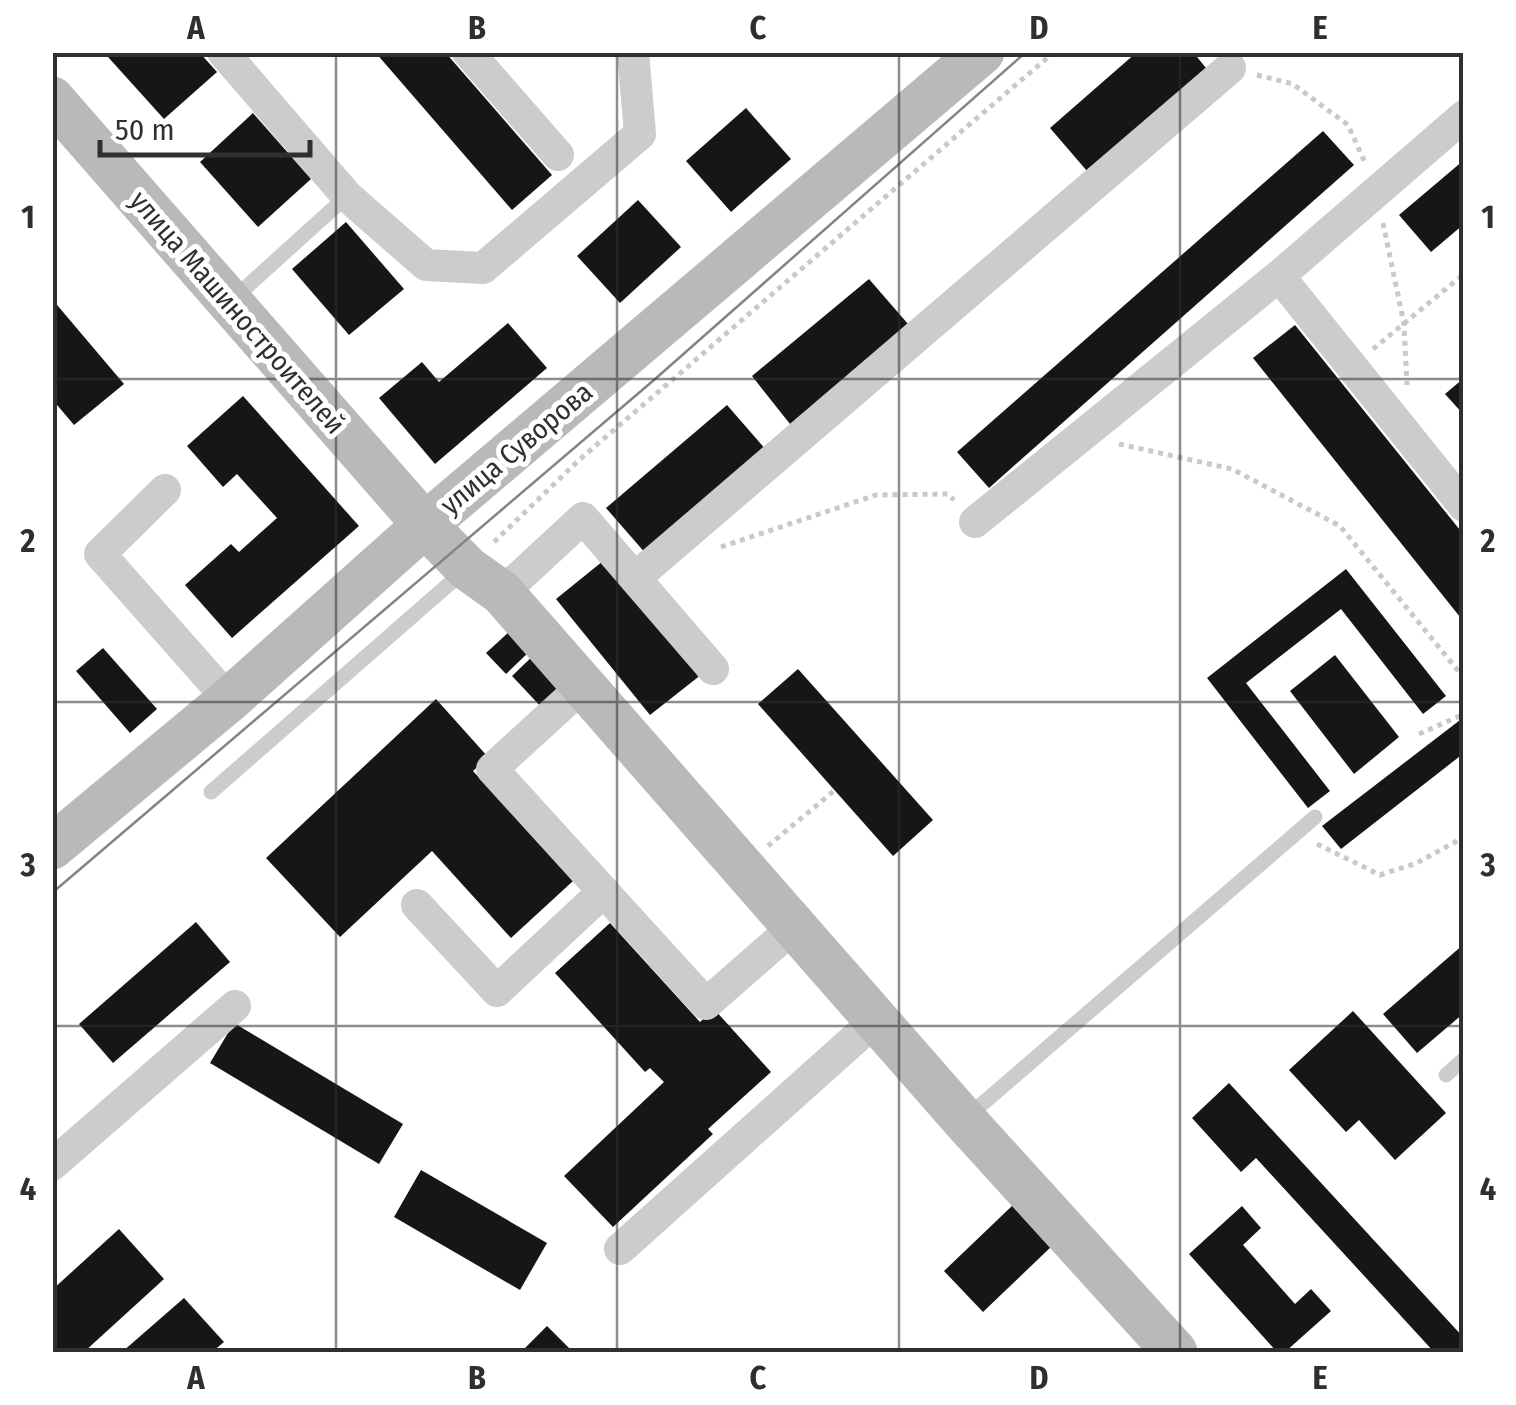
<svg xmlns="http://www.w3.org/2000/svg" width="1516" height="1405" font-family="'Fira Sans Condensed',sans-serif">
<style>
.building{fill:#161616}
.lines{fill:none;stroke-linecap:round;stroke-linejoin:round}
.path{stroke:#c9c9c9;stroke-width:5;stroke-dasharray:5 5;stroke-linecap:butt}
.lane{stroke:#ccc;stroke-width:15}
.street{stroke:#ccc;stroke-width:32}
.secondary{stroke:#b9b9b9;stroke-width:45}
.tram{stroke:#848484;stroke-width:2.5}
.grid{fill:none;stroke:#2f2f2f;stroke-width:2.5;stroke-opacity:0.55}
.labels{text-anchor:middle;stroke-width:10;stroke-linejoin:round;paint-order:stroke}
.street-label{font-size:28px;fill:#2f2f2f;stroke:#fff}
.neatline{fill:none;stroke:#2f2f2f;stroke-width:4}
.grid-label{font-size:32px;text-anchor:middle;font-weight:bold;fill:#2f2f2f}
</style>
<rect width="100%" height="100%" fill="#fff"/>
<g class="building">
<polygon points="112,52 199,52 217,72 164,119 108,57"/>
<polygon points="375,52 445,52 552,175 512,210"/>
<polygon points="1137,52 1193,52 1206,68 1087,171 1050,128"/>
<polygon points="746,108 791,159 731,212 686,161"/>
<polygon points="253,113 311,179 258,227 200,162"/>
<polygon points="1323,131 1354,165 989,488 957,452"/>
<polygon points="1464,160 1464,224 1431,252 1399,215"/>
<polygon points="638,200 681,247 620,303 577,256"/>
<polygon points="346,222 404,289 349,335 292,269"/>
<polygon points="869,279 908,324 790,424 752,376"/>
<polygon points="52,299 124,384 74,425 52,399"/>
<polygon points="508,323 547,368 435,464 379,398 422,362 439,382"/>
<polygon points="1295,325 1464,535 1464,622 1253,358"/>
<polygon points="1464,378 1464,415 1445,394"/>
<polygon points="243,396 359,526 232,638 185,585 231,544 239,552 277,518 237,474 223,487 187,446"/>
<polygon points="727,405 767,451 647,555 606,508"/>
<polygon points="608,557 702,674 650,715 556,599"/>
<polygon points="1346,569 1446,696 1423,714 1341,609 1246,683 1330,791 1308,808 1207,678"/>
<polygon points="511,630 530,651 506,674 486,653"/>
<polygon points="103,648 157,709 130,733 76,671"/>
<polygon points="539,650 572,685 545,711 512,676"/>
<polygon points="1335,655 1399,737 1354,774 1290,691"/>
<polygon points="798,669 933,820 893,856 758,704"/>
<polygon points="436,699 488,757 473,771 573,881 511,938 432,851 340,937 266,858"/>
<polygon points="1464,717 1464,753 1341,849 1322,826"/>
<polygon points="196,922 230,962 113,1063 79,1024"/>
<polygon points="610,923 700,1022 714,1009 771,1072 708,1129 713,1134 613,1227 564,1176 664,1082 650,1068 645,1072 555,973"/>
<polygon points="1464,944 1464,1013 1417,1053 1383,1014"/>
<polygon points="1353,1011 1446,1113 1395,1160 1359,1120 1346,1132 1289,1070"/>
<polygon points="234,1023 403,1124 379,1164 210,1063"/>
<polygon points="1229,1083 1464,1338 1464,1352 1434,1352 1256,1158 1241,1172 1192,1118"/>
<polygon points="421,1170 547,1243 520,1290 394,1217"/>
<polygon points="1014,1204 1053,1245 983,1312 944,1271"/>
<polygon points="1242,1206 1261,1228 1243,1245 1295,1304 1311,1289 1331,1311 1285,1352 1277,1352 1189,1254"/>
<polygon points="119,1229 164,1279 84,1352 52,1352 52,1290"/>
<polygon points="184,1298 224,1342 212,1352 122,1352"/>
<polygon points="547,1326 573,1352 521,1352"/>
</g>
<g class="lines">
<g class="path">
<polyline points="1257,75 1293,84 1348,125 1366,165"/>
<polyline points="1383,223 1404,324 1407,385"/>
<polyline points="1373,349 1464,274"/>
<polyline points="1119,444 1232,469 1340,526 1464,678"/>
<polyline points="494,542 579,460 1054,52"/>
<polyline points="721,547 876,495 948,494 954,500"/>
<polyline points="1419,734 1464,714"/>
<polyline points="1317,844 1380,875 1417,863 1464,837"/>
<polyline points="768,846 835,790"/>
</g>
<g class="lane">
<polyline points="231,301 347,196"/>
<polyline points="211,792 464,571"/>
<polyline points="1446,1075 1464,1059"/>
<polyline points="967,1117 1315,817"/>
</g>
<g class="street">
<polyline points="223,52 347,196 426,265 483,268 640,134 633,52"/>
<polyline points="468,52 558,155"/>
<polyline points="1279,276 1464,506"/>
<polyline points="165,490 100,554 229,700"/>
<polyline points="975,522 1279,276 1464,116"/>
<polyline points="635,578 1230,68"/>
<polyline points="502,593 583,518 713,669"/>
<polyline points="583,686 492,769 706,1004 795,926"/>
<polyline points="417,905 497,991 603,892"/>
<polyline points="52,1165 235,1006"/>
<polyline points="620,1249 877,1019"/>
</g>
<g class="secondary">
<polyline points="52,99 425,525 467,568 502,593 964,1120 1175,1352"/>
<polyline points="52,847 229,700 425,525 982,52"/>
</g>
<polyline class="tram" points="52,893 654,380 1026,52"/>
</g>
<path class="grid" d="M336,52V1352M617,52V1352M899,52V1352M1180,52V1352M52,379H1464M52,702H1464M52,1026H1464"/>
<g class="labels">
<g class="street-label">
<text transform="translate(238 312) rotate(49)" y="10">улица Машиностроителей</text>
<text transform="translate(516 448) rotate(-40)" y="10">улица Суворова</text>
</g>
</g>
<rect width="1516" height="1405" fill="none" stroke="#ffffff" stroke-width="110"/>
<path d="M100 140v15h210v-15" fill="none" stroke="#2f2f2f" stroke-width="5"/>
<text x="115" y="140" font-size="30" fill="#2f2f2f" stroke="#ffffff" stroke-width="8" paint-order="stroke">50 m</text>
<rect x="55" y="55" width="1406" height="1295" class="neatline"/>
<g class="grid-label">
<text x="196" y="39">A</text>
<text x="477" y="39">B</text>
<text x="758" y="39">C</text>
<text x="1039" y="39">D</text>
<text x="1320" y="39">E</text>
<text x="28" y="228">1</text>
<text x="1488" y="228">1</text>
<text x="28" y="552">2</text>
<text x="1488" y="552">2</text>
<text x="28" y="876">3</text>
<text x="1488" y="876">3</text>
<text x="28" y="1200">4</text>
<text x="1488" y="1200">4</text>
<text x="196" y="1389">A</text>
<text x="477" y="1389">B</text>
<text x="758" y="1389">C</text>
<text x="1039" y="1389">D</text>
<text x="1320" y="1389">E</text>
</g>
</svg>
